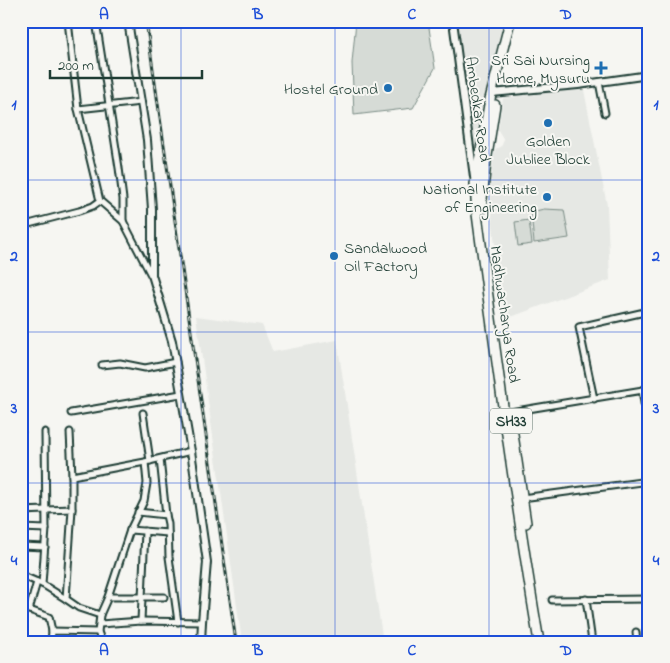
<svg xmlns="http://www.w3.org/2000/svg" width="670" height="663" font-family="'Indie Flower',sans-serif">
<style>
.built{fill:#e6e8e4}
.green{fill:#d6dbd6;stroke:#7a8c85}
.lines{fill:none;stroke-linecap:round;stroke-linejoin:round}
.stream{stroke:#72847d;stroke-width:1}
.minor-casing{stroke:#1f3d34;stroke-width:9}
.tertiary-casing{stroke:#1f3d34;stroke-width:10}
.primary-casing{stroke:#1f3d34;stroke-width:12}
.minor{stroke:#f6f6f2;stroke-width:5}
.tertiary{stroke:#f6f6f2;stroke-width:6}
.primary{stroke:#f6f6f2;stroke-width:9}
.rail-casing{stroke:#1f3d34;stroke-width:3}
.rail{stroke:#f6f6f2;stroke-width:1;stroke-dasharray:4;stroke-linecap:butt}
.grid{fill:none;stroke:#1d4ed8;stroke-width:1;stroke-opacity:0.55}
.poi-dot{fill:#1f6fb2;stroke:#f6f6f2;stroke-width:2}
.labels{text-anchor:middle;stroke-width:4;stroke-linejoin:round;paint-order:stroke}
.shield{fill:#f6f6f2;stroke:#60746d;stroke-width:1}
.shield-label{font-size:15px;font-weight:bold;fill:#1f3d34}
.poi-label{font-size:16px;fill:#1f3d34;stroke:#f6f6f2;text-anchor:end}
.street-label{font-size:16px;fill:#1f3d34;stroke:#f6f6f2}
.neatline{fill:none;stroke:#1d4ed8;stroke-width:2}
.grid-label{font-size:16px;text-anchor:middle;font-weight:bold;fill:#1d4ed8}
</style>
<rect width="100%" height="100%" fill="#f6f6f2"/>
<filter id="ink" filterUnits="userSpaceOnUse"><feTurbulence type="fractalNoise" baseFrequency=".02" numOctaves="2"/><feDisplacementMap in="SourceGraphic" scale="10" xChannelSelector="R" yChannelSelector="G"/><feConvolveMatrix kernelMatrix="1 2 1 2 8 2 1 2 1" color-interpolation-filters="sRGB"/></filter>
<g filter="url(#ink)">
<g class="built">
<polygon points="455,21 503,21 480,126 474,146"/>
<polygon points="579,89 584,90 607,205 610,280 503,320 489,189 495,149 501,147 504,140 498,130 503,98"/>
<polygon points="196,316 262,325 273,352 337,340 383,642 242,642"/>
</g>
<g class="green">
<polygon points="356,21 428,21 435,68 413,108 354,115 352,63"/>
<polygon points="544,209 564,210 569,238 534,243 531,212"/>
<polygon points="529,220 532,244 518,246 515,222"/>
</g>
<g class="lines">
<polyline class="stream" points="21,410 26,433 21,436"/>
<defs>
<g id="minor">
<polyline points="68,21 78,109 100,201 123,221 151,275"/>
<polyline points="96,21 119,168 123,199 123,221"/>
<polyline points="599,82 605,113"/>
<polyline points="78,109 141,102"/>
<polyline points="21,226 79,211 93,206 100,201"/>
<polyline points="102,365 120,363 145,368 176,362"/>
<polyline points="642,390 649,434"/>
<polyline points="594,399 579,327 649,311"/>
<polyline points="71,413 181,394"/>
<polyline points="143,413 150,461"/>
<polyline points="504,413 649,389"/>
<polyline points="70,432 72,476 72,509 66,599 79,608 100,615"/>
<polyline points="160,459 166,515 168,524 169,557 178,622"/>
<polyline points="72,476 145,462 191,451"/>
<polyline points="522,498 649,481"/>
<polyline points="21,511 72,509"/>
<polyline points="138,512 166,515"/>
<polyline points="21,528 46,529"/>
<polyline points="130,530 168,533"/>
<polyline points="21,546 45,547"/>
<polyline points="21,575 42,584 66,599"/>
<polyline points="42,584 46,529 45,432"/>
<polyline points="108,597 164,597"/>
<polyline points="586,599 592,642"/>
<polyline points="552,600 649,599"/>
<polyline points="21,607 49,617 52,631"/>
<polyline points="29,610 37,582"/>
<polyline points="141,621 145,531"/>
<polyline points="100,624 141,621 202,622"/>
<polyline points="636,632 637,642"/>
<polyline points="51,642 52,631 98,632"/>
<polyline points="102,642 98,632 100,615 108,597 130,530 144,501 147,483 145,462"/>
</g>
<g id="tertiary">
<polyline points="128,21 147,140 152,209 152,275 172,341 191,451 207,562 202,622 201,642"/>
<polyline points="453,21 474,177"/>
<polyline points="492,93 578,85 649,75"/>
</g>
<g id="primary">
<path d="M510,21L490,99L475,184L477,214C496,357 515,500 539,642"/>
<polyline points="481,209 486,162 495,105"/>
<polyline points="513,434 526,523"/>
</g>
</defs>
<use href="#minor" class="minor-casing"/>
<use href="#tertiary" class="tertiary-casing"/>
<use href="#primary" class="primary-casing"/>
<use href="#minor" class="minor"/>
<use href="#tertiary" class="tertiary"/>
<use href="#primary" class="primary"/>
<defs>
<polyline id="rail" points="146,21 236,642"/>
</defs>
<use href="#rail" class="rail-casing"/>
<use href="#rail" class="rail"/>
</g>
</g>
<path class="grid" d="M181,21V642M335,21V642M489,21V642M21,180H649M21,332H649M21,483H649"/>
<g class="poi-dot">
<path d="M598.5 60.5h5v5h5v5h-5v5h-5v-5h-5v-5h5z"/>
<circle cx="388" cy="88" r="5"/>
<circle cx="548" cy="123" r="5"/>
<circle cx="547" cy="197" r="5"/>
<circle cx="334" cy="256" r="5"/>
</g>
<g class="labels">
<rect class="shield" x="490" y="408.5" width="42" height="25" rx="4"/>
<g class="shield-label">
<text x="511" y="426">SH33</text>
</g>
<g class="poi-label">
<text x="590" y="65">Sri Sai Nursing<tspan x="590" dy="18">Home, Mysuru</tspan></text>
<text x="378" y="94">Hostel Ground</text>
<text x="548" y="146" text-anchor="middle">Golden<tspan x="548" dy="18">Jubliee Block</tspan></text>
<text x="537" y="194">National Institute<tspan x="537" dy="18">of Engineering</tspan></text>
<text x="344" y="253" text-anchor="start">Sandalwood<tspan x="344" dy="18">Oil Factory</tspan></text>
</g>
<g class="street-label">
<text transform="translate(479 109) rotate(82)" y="6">Ambedkar Road</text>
<text transform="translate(506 314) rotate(82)" y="6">Madhwacharya Road</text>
</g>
</g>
<rect width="670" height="663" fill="none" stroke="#f6f6f2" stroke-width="55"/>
<path d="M50 70v8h152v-8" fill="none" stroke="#1f3d34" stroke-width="2.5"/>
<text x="58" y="70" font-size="15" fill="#1f3d34" stroke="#f6f6f2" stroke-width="4" paint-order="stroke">200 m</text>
<rect x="28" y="28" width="614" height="608" class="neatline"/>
<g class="grid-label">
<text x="104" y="19">A</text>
<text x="258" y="19">B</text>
<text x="412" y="19">C</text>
<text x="566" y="19">D</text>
<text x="14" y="109">1</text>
<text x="656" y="109">1</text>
<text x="14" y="261">2</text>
<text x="656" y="261">2</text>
<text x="14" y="413">3</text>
<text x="656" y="413">3</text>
<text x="14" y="565">4</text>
<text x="656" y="565">4</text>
<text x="104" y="655">A</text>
<text x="258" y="655">B</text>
<text x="412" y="655">C</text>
<text x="566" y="655">D</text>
</g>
</svg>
